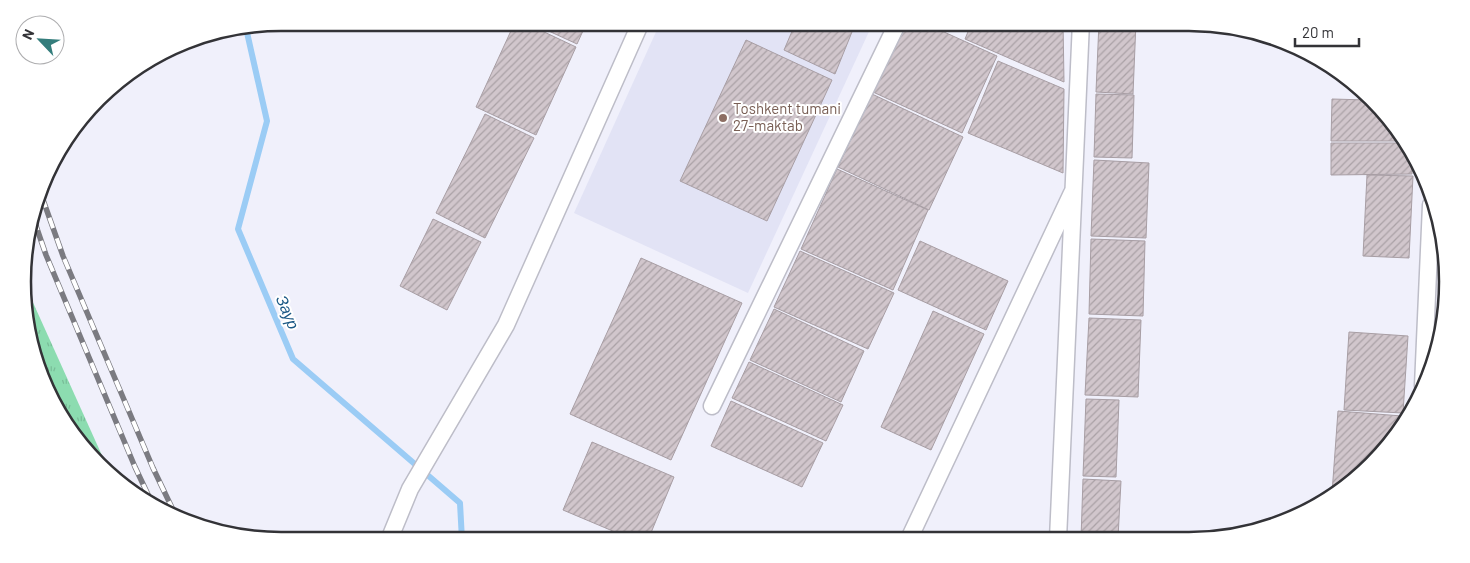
<svg xmlns="http://www.w3.org/2000/svg" width="1470" height="563" font-family="Barlow,sans-serif">
<style>
.built{fill:#e2e3f5}
.grass{fill:url(#grass-tufts)}
.lines{fill:none;stroke-linecap:round;stroke-linejoin:round}
.stream{stroke:#9bccf5;stroke-width:6}
.building{fill:url(#building-hatch);stroke:#a89ea4}
.street-casing{stroke:#bdbdc8;stroke-width:19}
.street{stroke:#fff;stroke-width:16}
.rail-casing{stroke:#7b7b81;stroke-width:5.5}
.rail{stroke:#fff;stroke-width:4;stroke-dasharray:11;stroke-linecap:butt}
.education-dot{fill:#8d6e63;stroke:#fff;stroke-width:2}
.labels{text-anchor:middle;stroke-width:4;stroke-linejoin:round;paint-order:stroke}
.education-label{font-size:15px;fill:#785e54;stroke:#fff;text-anchor:start}
.water-label{font-size:16px;font-style:italic;fill:#1b5885;stroke:#fff}
.rim{fill:none;stroke:#333337;stroke-width:2.5}
</style>
<defs>
<pattern id="grass-tufts" width="24" height="20" patternUnits="userSpaceOnUse" patternTransform="scale(1.25)"><rect width="24" height="20" fill="#8cdcb0"/><path d="M3 7l-1-3M5 7V3M7 7l1-3M15 17l-1-3M17 17v-4M19 17l1-3" fill="none" stroke="#79bd98"/></pattern>
<pattern id="building-hatch" width="6" height="6" patternUnits="userSpaceOnUse" patternTransform="scale(1.25)"><rect width="6" height="6" fill="#d1c6cc"/><path d="M-1 1l2-2M0 6l6-6M5 7l2-2" fill="none" stroke="#aaa1a6"/></pattern>
</defs>
<rect width="100%" height="100%" fill="#f0f0fb"/>
<polygon class="built" points="660,23 873,23 748,293 574,213"/>
<polygon class="grass" points="26,287 109,471 66,425 28,332"/>
<g class="lines">
<polyline class="stream" points="246,28 267,121 238,229 293,359 460,503 462,540"/>
</g>
<g class="building">
<polygon points="515,22 523,22 576,47 536,135 476,107"/>
<polygon points="529,22 587,22 577,44"/>
<polygon points="796,22 856,22 835,74 784,50"/>
<polygon points="904,22 922,22 997,56 962,133 873,92"/>
<polygon points="934,22 950,22 947,29"/>
<polygon points="972,22 1063,22 1064,82 965,39"/>
<polygon points="1099,22 1136,22 1133,94 1096,92"/>
<polygon points="746,40 832,80 767,221 680,181"/>
<polygon points="998,61 1064,89 1063,173 968,133"/>
<polygon points="872,94 963,137 929,210 838,167"/>
<polygon points="1096,94 1134,95 1132,158 1094,157"/>
<polygon points="1332,99 1367,100 1403,141 1331,141"/>
<polygon points="485,114 534,138 485,238 436,213"/>
<polygon points="1331,143 1404,143 1412,151 1412,174 1331,175"/>
<polygon points="1094,160 1149,163 1146,238 1091,236"/>
<polygon points="837,169 928,210 893,290 801,249"/>
<polygon points="1367,175 1413,176 1409,258 1363,256"/>
<polygon points="433,219 481,242 447,310 400,286"/>
<polygon points="1091,239 1145,241 1143,316 1089,314"/>
<polygon points="920,241 1008,281 986,330 898,290"/>
<polygon points="800,251 894,293 868,349 774,307"/>
<polygon points="641,258 742,303 671,460 570,414"/>
<polygon points="774,309 864,351 841,402 750,360"/>
<polygon points="933,311 984,334 931,450 881,427"/>
<polygon points="1089,318 1141,320 1138,397 1085,395"/>
<polygon points="1349,332 1408,336 1403,413 1344,410"/>
<polygon points="749,362 843,405 826,441 732,398"/>
<polygon points="1086,399 1119,400 1116,477 1083,476"/>
<polygon points="731,401 823,443 802,487 711,446"/>
<polygon points="1338,411 1402,416 1402,425 1359,476 1333,493 1332,493"/>
<polygon points="592,442 674,477 648,540 634,540 563,510"/>
<polygon points="1083,479 1121,481 1118,538 1081,539"/>
<polygon points="927,532 942,539 924,539"/>
</g>
<g class="lines">
<defs>
<g id="street">
<polyline points="1423,386 1431,205"/>
<polyline points="712,406 898,22"/>
<polyline points="909,539 1072,193"/>
<polyline points="1058,539 1081,22"/>
<polyline points="389,540 410,489 506,325 641,22"/>
</g>
</defs>
<use href="#street" class="street-casing"/>
<use href="#street" class="street"/>
<defs>
<g id="rail">
<polyline points="42,197 63,256 153,468 174,512"/>
<polyline points="34,220 46,255 135,467 151,501"/>
</g>
</defs>
<use href="#rail" class="rail-casing"/>
<use href="#rail" class="rail"/>
</g>
<circle class="education-dot" cx="723" cy="118" r="5"/>
<g class="labels">
<g class="education-label">
<text x="733" y="114">Toshkent tumani<tspan x="733" dy="17">27-maktab</tspan></text>
</g>
<g class="water-label">
<text transform="translate(288 312) rotate(67)" y="6">Заур</text>
</g>
</g>
<path d="M0 0H1470V563H0ZM281 31H1189A250 250 0 0 1 1439 281V282A250 250 0 0 1 1189 532H281A250 250 0 0 1 31 282V281A250 250 0 0 1 281 31Z" fill="#fff" fill-rule="evenodd"/>
<path class="rim" d="M281 31H1189A250 250 0 0 1 1439 281V282A250 250 0 0 1 1189 532H281A250 250 0 0 1 31 282V281A250 250 0 0 1 281 31Z"/>
<g transform="translate(40 40) rotate(295)"><circle r="24" fill="#ffffff" stroke="#adadaf"/>
<path d="M0-4L9 19L0 12L-9 19Z" fill="#347d7c"/>
<text y="-8" font-size="14" font-weight="bold" text-anchor="middle" fill="#333337">N</text>
</g>
<path d="M1295 38v8h64v-8" fill="none" stroke="#333337" stroke-width="2.5"/>
<text x="1302" y="38" font-size="15" fill="#333337" stroke="#ffffff" stroke-width="4" paint-order="stroke">20 m</text>
</svg>
